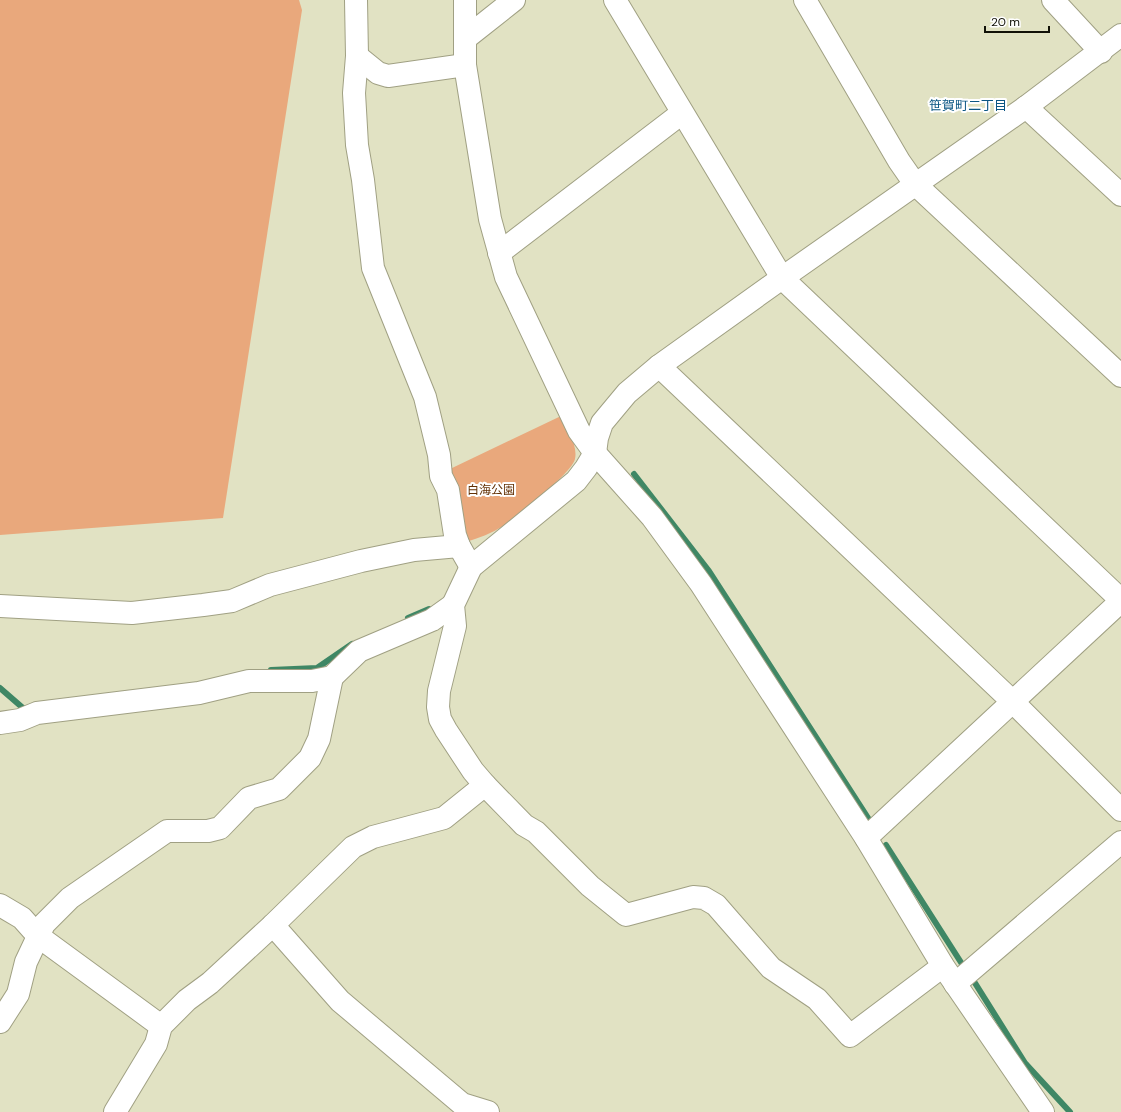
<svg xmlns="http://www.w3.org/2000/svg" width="1121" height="1112" font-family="'DM Sans','Noto Sans JP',sans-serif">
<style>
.green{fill:#e9a87c}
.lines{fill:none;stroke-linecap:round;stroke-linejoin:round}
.stream{stroke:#3f8765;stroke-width:6}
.minor-casing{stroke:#a0a083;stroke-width:24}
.minor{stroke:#fff;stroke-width:22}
.labels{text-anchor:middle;stroke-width:4;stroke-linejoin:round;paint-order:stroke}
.park-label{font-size:12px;fill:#633105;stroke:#fff}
.neighbourhood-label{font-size:13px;fill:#0b5683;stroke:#fff}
</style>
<rect width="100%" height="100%" fill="#e1e2c3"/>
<g class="green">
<polygon points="0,0 299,0 302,10 223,518 0,535"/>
<path d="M561,416C567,429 578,445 575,459C572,473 516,517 503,526C492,533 479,538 466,542L450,469Z"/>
</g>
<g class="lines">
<g class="stream">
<polyline points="634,474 709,571 870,821"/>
<polyline points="408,618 429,609"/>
<polyline points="271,670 317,668 352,644"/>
<polyline points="0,688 23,708"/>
<polyline points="886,845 962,964"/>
<polyline points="975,983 1025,1063 1070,1112"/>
</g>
<defs>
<g id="minor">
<polyline points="356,0 357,56 354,93 357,145 363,180 373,268 425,397 439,455 441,476 448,490 455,535 459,546 471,567"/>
<polyline points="465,0 465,65 490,219 506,277 579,431 595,453 652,517 701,584 866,838 943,966 1043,1112"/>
<polyline points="615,0 782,278 1121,600"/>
<polyline points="805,0 899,161 915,184 1121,376"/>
<polyline points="1053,0 1101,52"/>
<polyline points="466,38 514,0"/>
<polyline points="357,56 378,73 388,76 465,65"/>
<polyline points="1026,107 1121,195"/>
<polyline points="499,253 682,113"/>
<polyline points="659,366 1012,701 1121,810"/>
<polyline points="0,606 132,613 203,605 232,601 270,585 361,561 414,550 459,546"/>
<polyline points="0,723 20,720 37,713 199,693 249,681 312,681 332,677 359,651 432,620 453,605"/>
<polyline points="866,838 1121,601"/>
<polyline points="0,905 22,918 38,936 161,1026"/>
<polyline points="273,925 340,1001 462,1104 488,1112"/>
<polyline points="943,966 850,1036 817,999 771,968 716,905 704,898 693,897 626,915 590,886 536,832 524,825 485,785 473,771 446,730 440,719 438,707 439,691 455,626 453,605 471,567 576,481 586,468 595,453 597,438 602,423 627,393 659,366 782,278 1026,107 1121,35"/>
<polyline points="955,984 1121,842"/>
<polyline points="0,1022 18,994 26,962 44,924 70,898 167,831 208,831 220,828 249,798 279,789 310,758 319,739 332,677"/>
<polyline points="115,1112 156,1044 161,1026 187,1000 210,983 273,925 353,847 373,837 444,818 485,785"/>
</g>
</defs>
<use href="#minor" class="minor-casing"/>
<use href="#minor" class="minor"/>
</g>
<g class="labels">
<g class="park-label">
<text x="491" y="494">白海公園</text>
</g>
<g class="neighbourhood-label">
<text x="968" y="110">笹賀町二丁目</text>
</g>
</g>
<path d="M985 26v6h64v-6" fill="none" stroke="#111107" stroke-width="2"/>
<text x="991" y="26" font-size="12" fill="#111107" stroke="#ffffff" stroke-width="3" paint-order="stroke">20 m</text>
</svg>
